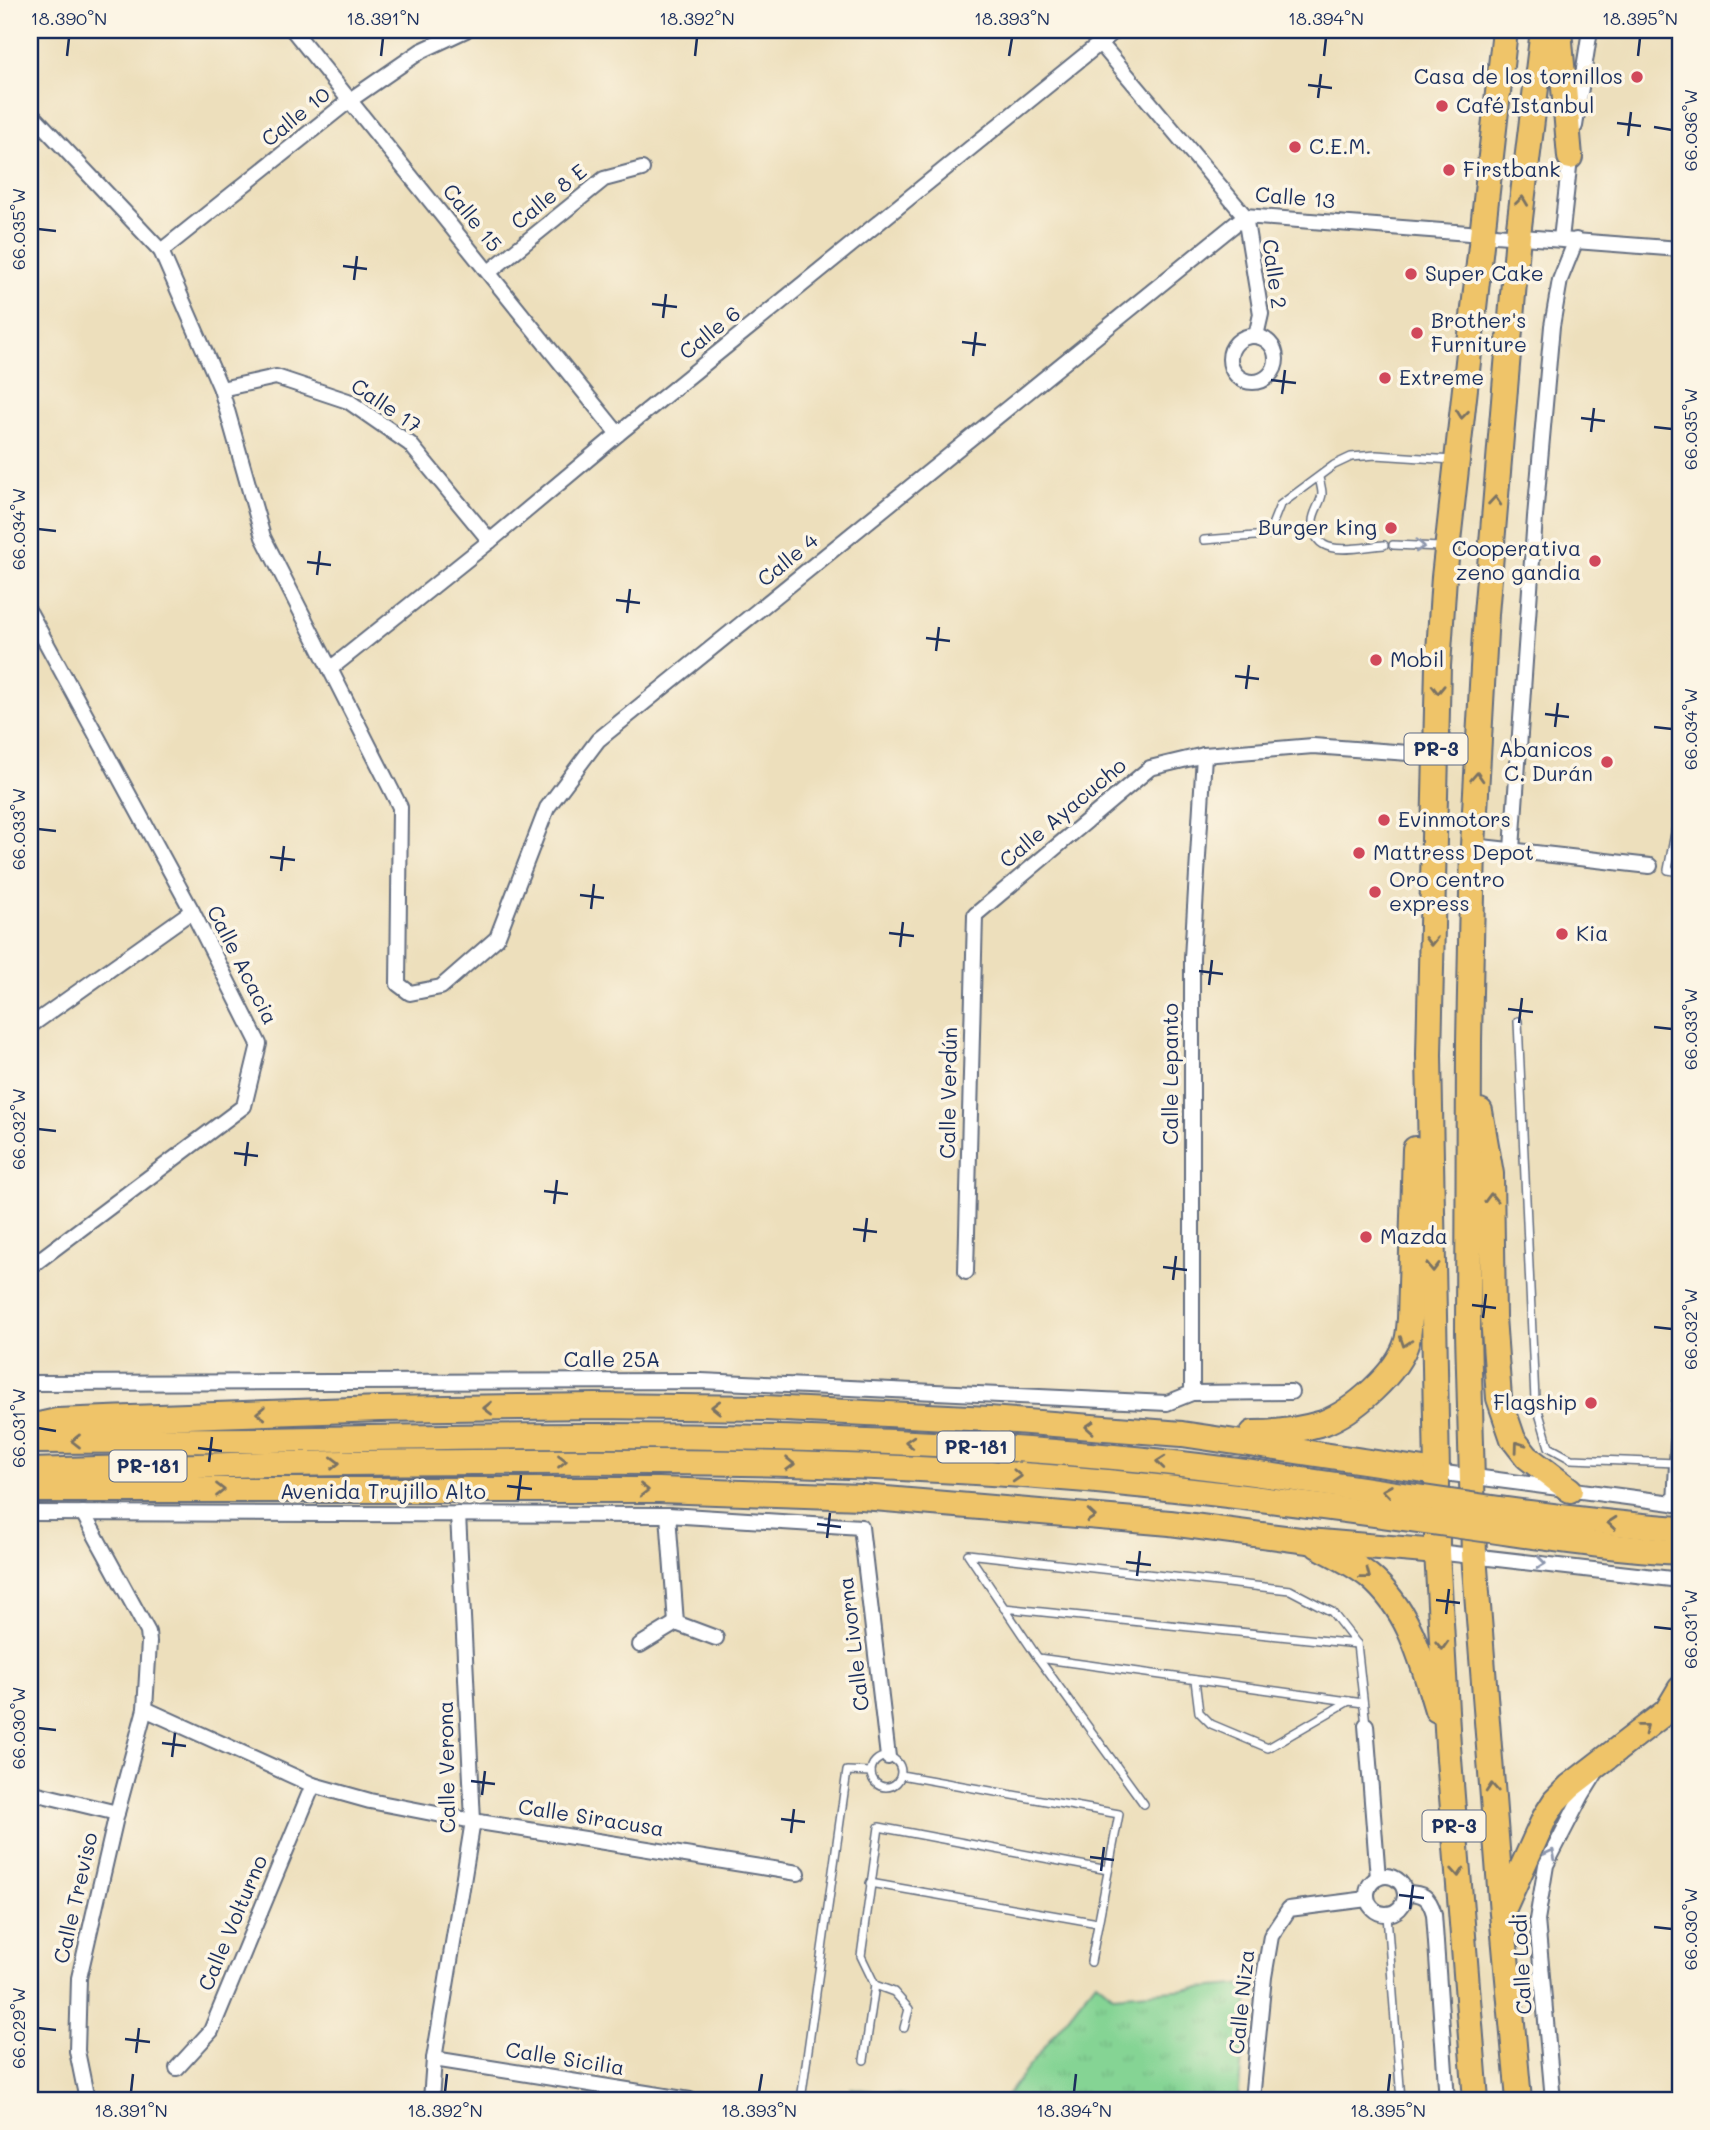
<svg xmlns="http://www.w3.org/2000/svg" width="1710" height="2130" font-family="Mali,sans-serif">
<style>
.grass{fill:url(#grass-tufts);stroke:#508279;stroke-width:2}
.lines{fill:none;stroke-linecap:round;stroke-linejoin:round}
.service-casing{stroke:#646d7f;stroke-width:10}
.minor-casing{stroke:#646d7f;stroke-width:18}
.trunk-casing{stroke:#646d7f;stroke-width:28}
.service{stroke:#fff;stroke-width:7}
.minor{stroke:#fff;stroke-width:14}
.trunk{stroke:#efc469;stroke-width:24}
.trunk-bridge-casing{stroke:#646d7f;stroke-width:28;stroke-linecap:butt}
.trunk-bridge{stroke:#efc469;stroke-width:24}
.oneway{stroke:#7a7263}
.oneway2{stroke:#8d97ae}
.ticks{fill:none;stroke:#1b2f5e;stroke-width:2.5}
.poi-dot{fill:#d1495b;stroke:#fcf5e5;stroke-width:2.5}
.labels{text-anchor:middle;stroke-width:7;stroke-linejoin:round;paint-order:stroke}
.shield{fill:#fcf5e5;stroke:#5e6a86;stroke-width:2}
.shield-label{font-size:19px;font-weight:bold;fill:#1b2f5e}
.poi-label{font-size:21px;fill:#1b2f5e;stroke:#fcf5e5;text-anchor:start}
.street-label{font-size:21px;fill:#1b2f5e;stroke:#fcf5e5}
.neatline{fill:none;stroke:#1b2f5e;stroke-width:2.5}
.ticks-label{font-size:18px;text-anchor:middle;fill:#1b2f5e}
</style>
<defs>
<pattern id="grass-tufts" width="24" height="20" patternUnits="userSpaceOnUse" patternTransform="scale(1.75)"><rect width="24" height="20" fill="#85d494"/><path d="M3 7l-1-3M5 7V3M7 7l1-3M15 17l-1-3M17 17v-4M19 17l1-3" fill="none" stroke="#72b682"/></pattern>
</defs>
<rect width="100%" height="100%" fill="#fcf5e5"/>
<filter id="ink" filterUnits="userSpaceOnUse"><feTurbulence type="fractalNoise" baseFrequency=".0143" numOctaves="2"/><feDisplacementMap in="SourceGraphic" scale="14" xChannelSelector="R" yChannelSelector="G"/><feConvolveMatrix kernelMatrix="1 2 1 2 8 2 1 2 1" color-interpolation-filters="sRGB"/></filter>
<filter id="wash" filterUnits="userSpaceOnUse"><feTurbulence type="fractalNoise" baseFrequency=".00686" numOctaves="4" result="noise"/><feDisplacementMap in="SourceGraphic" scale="28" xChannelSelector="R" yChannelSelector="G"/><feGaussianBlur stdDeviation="1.57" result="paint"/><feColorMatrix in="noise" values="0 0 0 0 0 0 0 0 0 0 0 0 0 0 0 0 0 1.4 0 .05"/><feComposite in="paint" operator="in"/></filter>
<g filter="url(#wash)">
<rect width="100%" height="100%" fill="#eddfbc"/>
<g class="grass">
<polygon points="1096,1981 1113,1995 1249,1984 1238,2100 1003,2100"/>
<polygon points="851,2088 937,2100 852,2100"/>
</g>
</g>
<g filter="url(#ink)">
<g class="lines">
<defs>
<g id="service">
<path d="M1319,478C1320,482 1322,489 1322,494C1321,503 1313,512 1313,521C1312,561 1358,547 1384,545"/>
<polyline points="1204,540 1268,535 1280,505 1334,465 1351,457 1376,455 1453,460"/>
<polyline points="1393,545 1441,547"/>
<polyline points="1676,828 1668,870 1680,872"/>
<polyline points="1680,829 1676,828 1680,815"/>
<polyline points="1518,1021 1535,1400 1549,1447 1571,1459 1677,1463"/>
<polyline points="1004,1608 1357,1644"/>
<polyline points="1038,1658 1363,1703"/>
<polyline points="1195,1680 1199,1712 1211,1724 1268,1748 1349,1701"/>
<circle cx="886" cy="1772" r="15"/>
<polyline points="901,1775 1119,1814 1091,1962"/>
<polyline points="1144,1804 1038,1658 968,1554 1290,1590 1332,1612 1357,1644 1366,1725"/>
<polyline points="870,1883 1098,1923"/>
<polyline points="1387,1915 1401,2100"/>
<polyline points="904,2028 909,2009 894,1992 875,1985 861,1956 879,1827 1108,1870"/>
<polyline points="864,2060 875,1985"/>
<polyline points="801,2100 847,1771 871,1772"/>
</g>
<g id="minor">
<polyline points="293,30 618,434"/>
<polyline points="1100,43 1245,216 1680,249"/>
<polyline points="30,112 161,251 221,389 263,537 400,807 398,984 410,993 441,987 497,938 547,808 598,740 1245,216"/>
<polyline points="1575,126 1590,30"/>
<polyline points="1245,216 1261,314 1256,336"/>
<polyline points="1561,239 1571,150"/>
<polyline points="161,251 350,100 421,51 466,30"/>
<polyline points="489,272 604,179 642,169"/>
<circle cx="1253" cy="359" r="23"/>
<polyline points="221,389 276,377 348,401 410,444 490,541"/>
<polyline points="30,613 192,911 259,1044 244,1106 30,1267"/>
<polyline points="330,669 490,541 618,434 1116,30"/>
<polyline points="1473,846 1650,866"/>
<polyline points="1512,849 1535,517 1552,326 1560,280 1576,240"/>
<polyline points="30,1026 192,911"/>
<polyline points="966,1272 975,915 1150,768 1204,755 1313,746 1436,755"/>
<polyline points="30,1383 701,1381 1167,1403 1192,1393 1291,1392"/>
<polyline points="1192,1393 1192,958 1204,755"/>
<polyline points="1437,1472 1680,1504"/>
<polyline points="1675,1504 1680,1403"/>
<polyline points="30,1513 668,1515 861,1527 888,1757"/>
<polyline points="83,1513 148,1632 149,1642 145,1709 117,1813 79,1978 77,2051 87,2100"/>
<polyline points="668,1515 676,1623"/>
<polyline points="1437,1552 1680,1580"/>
<polyline points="676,1623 716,1638"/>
<polyline points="640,1645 676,1623"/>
<polyline points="145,1709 313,1785 370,1801 473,1821 798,1873"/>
<polyline points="1366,1725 1378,1878"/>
<polyline points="30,1792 117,1813"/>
<circle cx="1386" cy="1895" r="19"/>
<path d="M1405,1893C1423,1893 1429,1896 1434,1914L1447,2100"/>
<polyline points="434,2059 690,2100"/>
<polyline points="177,2068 211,2031 313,1785"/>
<polyline points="431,2100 434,2059 473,1821 458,1514"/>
<polyline points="1252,2100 1264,1977 1271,1936 1289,1909 1367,1899"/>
<polyline points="1553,2100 1537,1920 1546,1865 1582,1795 1595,1774"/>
</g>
<g id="trunk">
<polyline points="1559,30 1570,157"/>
<polyline points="1480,1111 1491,1174 1493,1317 1499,1398 1513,1439 1527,1457 1570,1490"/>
<polyline points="30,1427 57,1421 131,1418 380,1409 595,1406 765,1408 989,1419 1182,1434 1437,1472"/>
<path d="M1253,1433C1277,1433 1299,1430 1323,1423C1353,1412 1398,1373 1407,1341C1409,1334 1409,1327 1410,1319L1415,1149"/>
<polyline points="30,1441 267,1440"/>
<polyline points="30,1471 267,1464"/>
<polyline points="30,1490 659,1490 862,1497 1170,1523 1308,1541 1437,1552"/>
<path d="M1318,1546C1335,1555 1354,1564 1369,1576C1410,1610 1422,1661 1437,1710"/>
<polyline points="1503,1910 1545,1817 1555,1801 1570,1786 1667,1711 1680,1689"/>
<polyline points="1476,2100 1448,1746 1437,1552 1437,1472 1429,1055 1438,666 1444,577 1505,30"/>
<polyline points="1519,2100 1502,1913 1474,1555 1468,1333 1469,1041 1473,846 1486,614 1518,235 1543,30"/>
</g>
</defs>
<use href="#service" class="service-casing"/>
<use href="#minor" class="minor-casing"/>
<use href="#trunk" class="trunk-casing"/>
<use href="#service" class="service"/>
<use href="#minor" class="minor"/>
<use href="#trunk" class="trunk"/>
<defs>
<g id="trunk-bridge">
<path d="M267,1440C549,1434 832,1431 1114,1457C1304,1474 1491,1515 1680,1529"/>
<path d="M267,1464C547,1461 828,1456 1107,1482C1223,1493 1339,1509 1454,1525C1529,1535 1604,1548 1680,1552"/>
</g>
</defs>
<use href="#trunk-bridge" class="trunk-bridge-casing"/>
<use href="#trunk-bridge" class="trunk-bridge"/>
</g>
<defs><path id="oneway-chevron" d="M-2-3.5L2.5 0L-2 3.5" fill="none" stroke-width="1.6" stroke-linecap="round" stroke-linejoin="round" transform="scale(1.75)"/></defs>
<g class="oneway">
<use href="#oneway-chevron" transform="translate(1522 201) rotate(-83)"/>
<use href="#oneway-chevron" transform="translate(1462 414) rotate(96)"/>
<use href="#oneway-chevron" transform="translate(1495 501) rotate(-85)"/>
<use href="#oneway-chevron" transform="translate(1438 689) rotate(91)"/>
<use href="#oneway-chevron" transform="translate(1477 777) rotate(-87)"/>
<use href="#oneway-chevron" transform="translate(1431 941) rotate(91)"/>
<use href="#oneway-chevron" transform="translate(1491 1198) rotate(-91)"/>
<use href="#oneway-chevron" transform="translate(1433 1267) rotate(89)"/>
<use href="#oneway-chevron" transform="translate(1405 1342) rotate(109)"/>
<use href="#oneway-chevron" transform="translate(716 1407) rotate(-179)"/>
<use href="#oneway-chevron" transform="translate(488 1408) rotate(179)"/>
<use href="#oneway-chevron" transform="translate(261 1413) rotate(178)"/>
<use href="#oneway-chevron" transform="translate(1090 1427) rotate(-176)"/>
<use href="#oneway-chevron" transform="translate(76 1441) rotate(180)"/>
<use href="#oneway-chevron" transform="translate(910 1442) rotate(-176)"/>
<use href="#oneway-chevron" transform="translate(1519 1446) rotate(-126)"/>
<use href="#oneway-chevron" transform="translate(562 1461)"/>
<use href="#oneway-chevron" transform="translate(1161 1462) rotate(-174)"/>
<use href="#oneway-chevron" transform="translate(335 1463) rotate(-1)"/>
<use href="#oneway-chevron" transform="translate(790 1464) rotate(1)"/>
<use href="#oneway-chevron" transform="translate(1017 1476) rotate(3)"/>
<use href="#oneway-chevron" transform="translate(220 1490)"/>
<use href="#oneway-chevron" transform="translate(644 1490)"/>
<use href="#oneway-chevron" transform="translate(1387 1491) rotate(-172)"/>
<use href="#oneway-chevron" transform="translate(1091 1516) rotate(5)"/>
<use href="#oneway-chevron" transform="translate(1612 1523) rotate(-175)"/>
<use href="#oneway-chevron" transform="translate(1366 1575) rotate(38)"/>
<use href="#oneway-chevron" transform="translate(1442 1645) rotate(87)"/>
<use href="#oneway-chevron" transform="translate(1644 1728) rotate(-38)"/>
<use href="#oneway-chevron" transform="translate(1492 1788) rotate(-94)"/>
<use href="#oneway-chevron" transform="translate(1458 1872) rotate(86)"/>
</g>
<g class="oneway2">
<use href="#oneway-chevron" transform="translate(1420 546) rotate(3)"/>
<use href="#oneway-chevron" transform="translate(1541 1563) rotate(7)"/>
<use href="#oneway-chevron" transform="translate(1551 1854) rotate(-63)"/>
</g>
</g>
<path class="ticks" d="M67,56L69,38M381,56L383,38M695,56L697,38M1009,56L1012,38M1324,56L1326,38M1638,56L1640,38M1308,85L1332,88M1318,98L1321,74M1617,123L1641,126M1654,127L1672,130M1628,136L1631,112M38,229L56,231M343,266L367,269M354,280L357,256M652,304L677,307M663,318L666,294M962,342L986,345M973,356L976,332M1271,380L1296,383M1282,394L1285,370M1581,418L1605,421M1654,427L1672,429M1591,432L1594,408M38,529L56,531M307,562L331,565M317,575L320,551M616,600L640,603M627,613L630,589M926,638L950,641M936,651L939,627M1235,676L1259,679M1246,689L1249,665M1545,714L1569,717M1555,727L1558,703M1654,727L1672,729M38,829L56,831M270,857L295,860M281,871L284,846M580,895L604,898M591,909L594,884M889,933L914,936M900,947L903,922M1199,971L1223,974M1209,985L1212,960M1508,1009L1533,1012M1519,1023L1522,998M1654,1027L1672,1029M38,1129L56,1131M234,1153L258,1156M245,1166L248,1142M544,1191L568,1194M554,1204L557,1180M853,1229L877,1232M864,1242L867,1218M1163,1267L1187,1270M1173,1280L1176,1256M1472,1305L1496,1308M1483,1318L1486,1294M1654,1327L1672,1329M38,1428L56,1431M198,1448L222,1451M209,1462L212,1437M507,1486L532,1489M518,1500L521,1475M817,1524L841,1527M827,1538L830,1513M1126,1562L1151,1565M1137,1576L1140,1551M1436,1600L1460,1603M1446,1614L1449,1589M1654,1627L1672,1629M38,1728L56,1730M162,1743L186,1746M172,1757L175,1733M471,1781L495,1784M482,1795L485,1771M781,1819L805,1822M791,1833L794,1809M1090,1857L1114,1860M1101,1871L1104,1847M1399,1895L1424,1898M1410,1909L1413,1885M1654,1927L1672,1929M38,2028L56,2030M125,2039L150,2042M136,2053L139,2028M131,2092L133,2074M445,2092L447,2074M759,2092L762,2074M1074,2092L1076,2074M1388,2092L1390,2074"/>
<g class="poi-dot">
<circle cx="1637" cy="77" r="7"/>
<circle cx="1442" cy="106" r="7"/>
<circle cx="1295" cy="147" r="7"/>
<circle cx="1449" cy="170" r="7"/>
<circle cx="1411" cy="274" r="7"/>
<circle cx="1417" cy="333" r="7"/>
<circle cx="1385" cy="378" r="7"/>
<circle cx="1391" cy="528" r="7"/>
<circle cx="1595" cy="561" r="7"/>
<circle cx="1376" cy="660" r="7"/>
<circle cx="1607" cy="762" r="7"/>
<circle cx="1384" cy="820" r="7"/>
<circle cx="1359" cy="853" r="7"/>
<circle cx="1375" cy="892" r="7"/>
<circle cx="1562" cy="934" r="7"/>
<circle cx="1366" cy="1237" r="7"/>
<circle cx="1591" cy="1403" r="7"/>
</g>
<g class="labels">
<g class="shield">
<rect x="1404.5" y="733.5" width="63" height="31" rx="5"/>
<rect x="937.5" y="1431.5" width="77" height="31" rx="5"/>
<rect x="109.5" y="1450.5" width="77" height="31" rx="5"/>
<rect x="1422.5" y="1810.5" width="63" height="31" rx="5"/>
</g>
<g class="shield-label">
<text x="1436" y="756">PR-3</text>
<text x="976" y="1454">PR-181</text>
<text x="148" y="1473">PR-181</text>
<text x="1454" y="1833">PR-3</text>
</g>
<g class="poi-label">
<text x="1623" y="84" text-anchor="end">Casa de los tornillos</text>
<text x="1456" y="113">Café Istanbul</text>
<text x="1309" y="154">C.E.M.</text>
<text x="1463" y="177">Firstbank</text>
<text x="1425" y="281">Super Cake</text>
<text x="1431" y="328">Brother's<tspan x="1431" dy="24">Furniture</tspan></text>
<text x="1399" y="385">Extreme</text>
<text x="1377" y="535" text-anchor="end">Burger king</text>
<text x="1581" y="556" text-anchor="end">Cooperativa<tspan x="1581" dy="24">zeno gandia</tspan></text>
<text x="1390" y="667">Mobil</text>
<text x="1593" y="757" text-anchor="end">Abanicos<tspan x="1593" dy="24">C. Durán</tspan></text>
<text x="1398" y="827">Evinmotors</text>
<text x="1373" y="860">Mattress Depot</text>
<text x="1389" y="887">Oro centro<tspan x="1389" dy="24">express</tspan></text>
<text x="1576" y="941">Kia</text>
<text x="1380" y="1244">Mazda</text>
<text x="1577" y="1410" text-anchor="end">Flagship</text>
</g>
<g class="street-label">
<text transform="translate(296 117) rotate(-39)" y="7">Calle 10</text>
<text transform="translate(549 197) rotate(-39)" y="7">Calle 8 E</text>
<text transform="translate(1295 198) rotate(5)" y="7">Calle 13</text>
<text transform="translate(472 218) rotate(51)" y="7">Calle 15</text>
<text transform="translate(1274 274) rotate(82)" y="7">Calle 2</text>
<text transform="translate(710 333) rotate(-39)" y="7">Calle 6</text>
<text transform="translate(386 406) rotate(34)" y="7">Calle 17</text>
<text transform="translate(788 560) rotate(-39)" y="7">Calle 4</text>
<text transform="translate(1063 813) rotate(-40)" y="7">Calle Ayacucho</text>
<text transform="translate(242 965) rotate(63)" y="7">Calle Acacia</text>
<text transform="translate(1171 1074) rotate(-90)" y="7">Calle Lepanto</text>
<text transform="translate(949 1093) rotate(-89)" y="7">Calle Verdún</text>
<text x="612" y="1367">Calle 25A</text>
<text x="383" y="1499">Avenida Trujillo Alto</text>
<text transform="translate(854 1644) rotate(-97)" y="7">Calle Livorna</text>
<text transform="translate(447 1767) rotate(-91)" y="7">Calle Verona</text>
<text transform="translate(591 1818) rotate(9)" y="7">Calle Siracusa</text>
<text transform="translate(76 1898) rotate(-77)" y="7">Calle Treviso</text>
<text transform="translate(233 1923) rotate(-67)" y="7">Calle Volturno</text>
<text transform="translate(1522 1964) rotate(-93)" y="7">Calle Lodi</text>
<text transform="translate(1242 2002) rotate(-84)" y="7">Calle Niza</text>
<text transform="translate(565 2059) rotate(9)" y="7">Calle Sicilia</text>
</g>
</g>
<rect width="1710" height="2130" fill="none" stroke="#fcf5e5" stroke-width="77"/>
<rect x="38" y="38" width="1634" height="2054" class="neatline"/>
<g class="ticks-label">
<text x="69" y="25">18.390°N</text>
<text x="383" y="25">18.391°N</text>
<text x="697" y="25">18.392°N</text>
<text x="1012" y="25">18.393°N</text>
<text x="1326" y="25">18.394°N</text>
<text x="1640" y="25">18.395°N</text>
<text transform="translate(1691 130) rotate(-90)" y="6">66.036°W</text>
<text transform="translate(19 229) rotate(-90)" y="6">66.035°W</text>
<text transform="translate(1691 429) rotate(-90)" y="6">66.035°W</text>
<text transform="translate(19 529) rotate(-90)" y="6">66.034°W</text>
<text transform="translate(1691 729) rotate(-90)" y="6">66.034°W</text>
<text transform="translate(19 829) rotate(-90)" y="6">66.033°W</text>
<text transform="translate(1691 1029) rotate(-90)" y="6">66.033°W</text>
<text transform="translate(19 1129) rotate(-90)" y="6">66.032°W</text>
<text transform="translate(1691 1329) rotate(-90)" y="6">66.032°W</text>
<text transform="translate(19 1428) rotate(-90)" y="6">66.031°W</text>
<text transform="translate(1691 1629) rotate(-90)" y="6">66.031°W</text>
<text transform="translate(19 1728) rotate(-90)" y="6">66.030°W</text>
<text transform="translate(1691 1929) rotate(-90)" y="6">66.030°W</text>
<text transform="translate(19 2028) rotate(-90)" y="6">66.029°W</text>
<text x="131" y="2117">18.391°N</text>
<text x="445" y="2117">18.392°N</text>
<text x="759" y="2117">18.393°N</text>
<text x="1074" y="2117">18.394°N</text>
<text x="1388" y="2117">18.395°N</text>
</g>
</svg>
